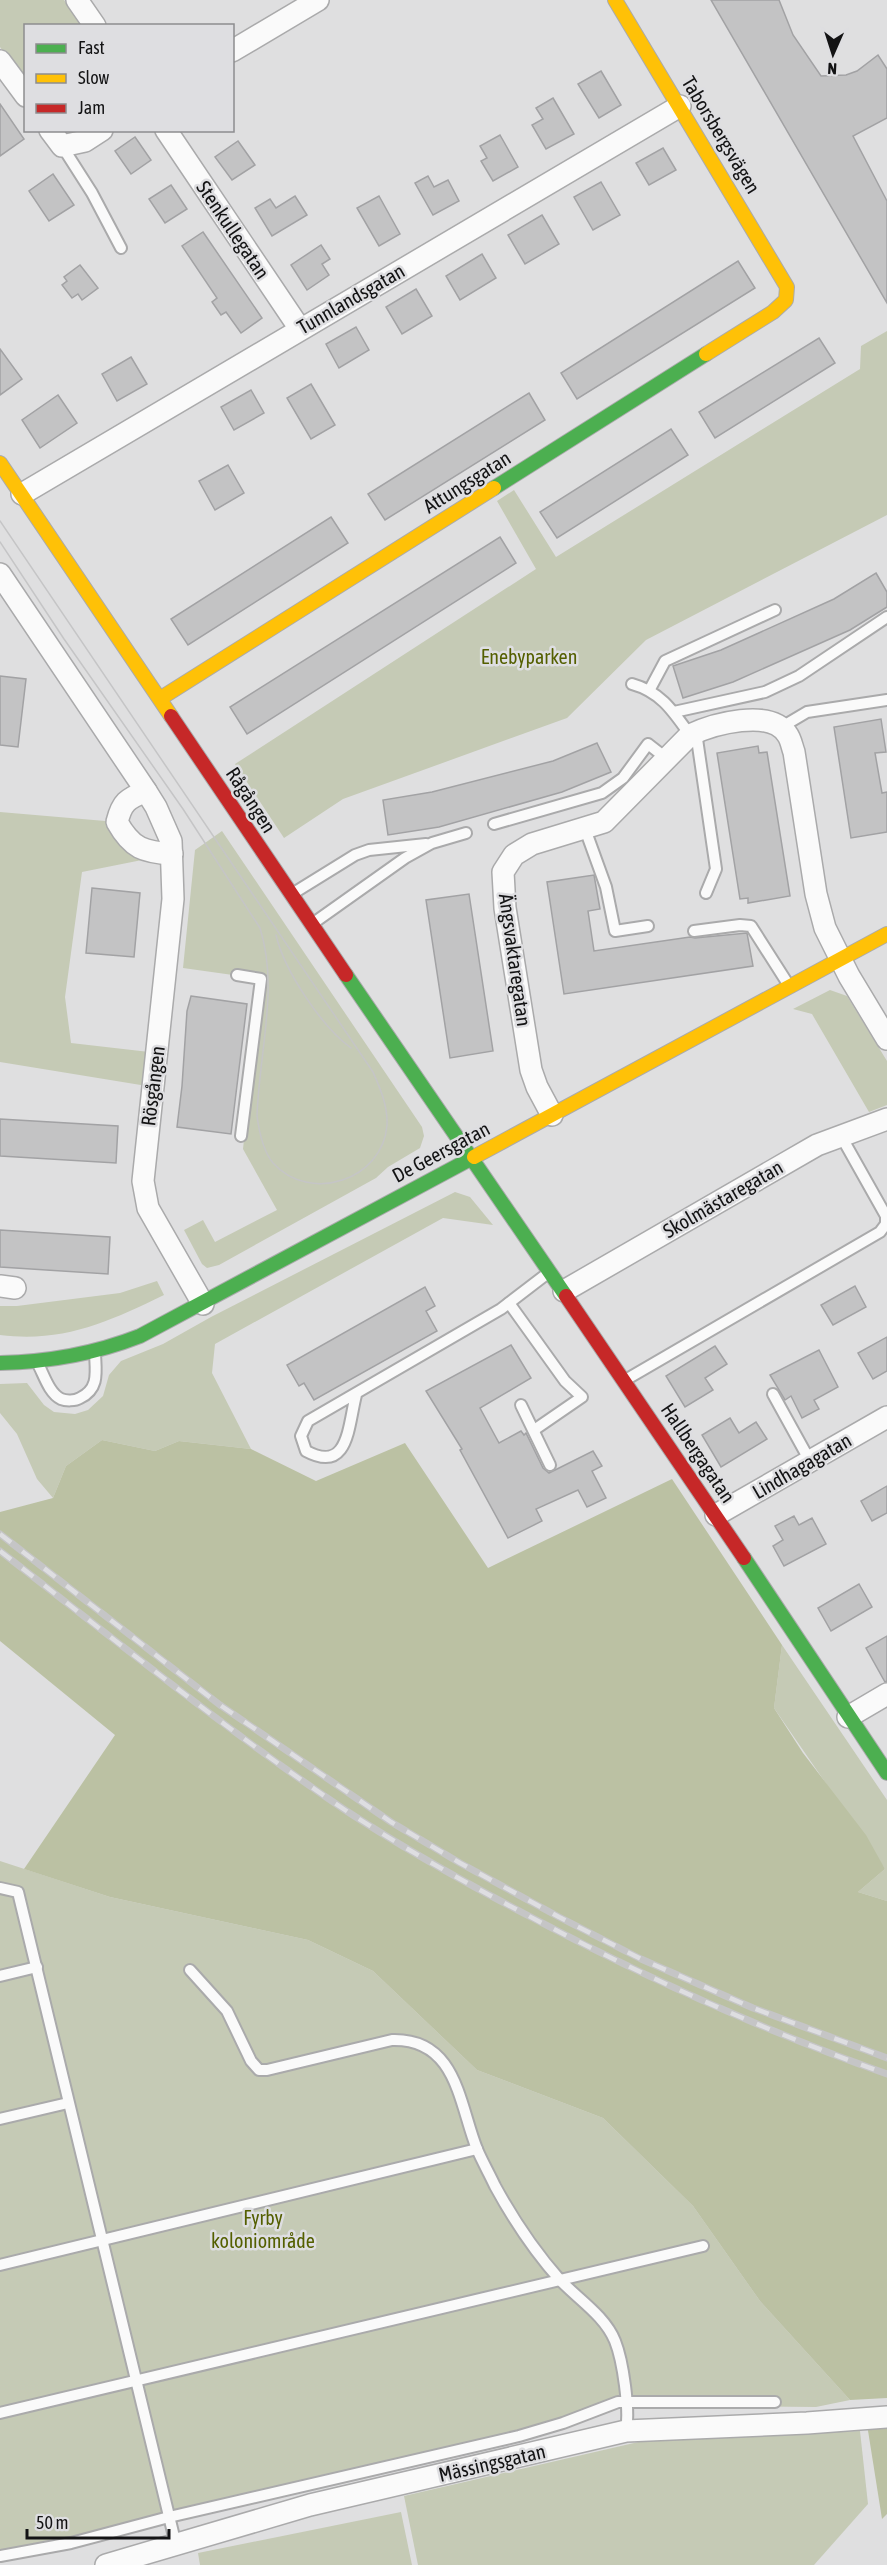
<svg xmlns="http://www.w3.org/2000/svg" width="887" height="2565" font-family="'Asap Condensed',sans-serif">
<style>
.green{fill:#c5cab5}
.forest{fill:#bbc1a3}
.building{fill:#c3c3c4;stroke:#a2a2a4;stroke-width:1.5}
.lines{fill:none;stroke-linecap:round;stroke-linejoin:round}
.lane-casing{stroke:#aaaaab;stroke-width:14}
.street-casing{stroke:#aaaaab;stroke-width:24}
.fast-casing{stroke:#aaaaab;stroke-width:16}
.slow-casing{stroke:#aaaaab;stroke-width:16}
.jam-casing{stroke:#aaaaab;stroke-width:16}
.lane{stroke:#fafafa;stroke-width:10}
.street{stroke:#fafafa;stroke-width:21}
.fast{stroke:#4caf50;stroke-width:14}
.slow{stroke:#ffc107;stroke-width:14}
.jam{stroke:#c62828;stroke-width:14}
.tram{stroke:#c5c5c6;stroke-width:1.5}
.rail-casing{stroke:#c5c5c6;stroke-width:7}
.rail{stroke:#dedee1;stroke-width:4.5;stroke-dasharray:14;stroke-linecap:butt}
.labels{text-anchor:middle;stroke-width:5;stroke-linejoin:round;paint-order:stroke}
.street-label{font-size:20px;fill:#131314;stroke:#dedee1}
.park-label{font-size:20px;fill:#545f00;stroke:#dedee1}
</style>
<rect width="100%" height="100%" fill="#dfdfe0"/>
<g class="green">
<polygon points="0,0 64,0 82,25 26,26 25,82 0,47"/>
<polygon points="887,331 887,515 646,640 567,718 343,799 284,838 235,764 536,569 497,501 514,490 556,557 860,369 861,346"/>
<polygon points="0,812 117,822 124,835 172,854 82,872 65,997 71,1043 158,1053 153,1087 0,1062"/>
<polygon points="222,831 422,1127 424,1136 420,1148 388,1167 376,1178 219,1265 207,1268 202,1264 184,1230 203,1220 215,1242 277,1210 243,1149 261,979 183,968 195,850"/>
<polygon points="830,990 847,996 887,1061 887,1105 869,1112 812,1014 793,1009"/>
<polygon points="455,1192 470,1197 493,1225 443,1218 215,1344 212,1373 251,1449 179,1441 155,1451 102,1440 66,1466 53,1498 37,1479 17,1434 0,1413 0,1384 27,1383 44,1405 54,1412 75,1414 88,1410 103,1396 109,1375 121,1361 163,1344 211,1317"/>
<path d="M157,1281L164,1295C108,1322 63,1343 0,1335V1306H17L120,1293Z"/>
<polygon points="782,1645 887,1800 887,1901 858,1892 885,1869 774,1708"/>
<polygon points="0,1861 110,1897 308,1940 373,1971 477,2070 603,2118 693,2206 760,2301 850,2400 816,2407 620,2405 170,2522 0,2563"/>
<polygon points="860,2431 868,2504 814,2565 418,2565 404,2496 647,2440"/>
<polygon points="401,2512 412,2565 200,2565 198,2553"/>
</g>
<g class="forest">
<polygon points="102,1440 155,1451 179,1441 251,1449 316,1481 405,1443 488,1568 672,1479 782,1645 774,1708 803,1753 866,1835 885,1869 858,1892 887,1901 887,2398 850,2400 760,2301 693,2206 603,2118 477,2070 373,1971 308,1940 110,1897 24,1869 115,1735 0,1641 0,1512 53,1498 66,1466"/>
<polygon points="887,2417 887,2514 882,2519 866,2418"/>
</g>
<g class="building">
<polygon points="711,0 779,0 793,35 821,76 846,75 857,71 878,55 887,69 887,118 853,136 887,201 887,303"/>
<polygon points="601,71 621,105 599,118 578,84"/>
<polygon points="553,98 574,134 546,149 532,125 543,119 536,108"/>
<polygon points="0,104 24,139 0,156"/>
<polygon points="500,135 518,167 493,181 481,161 487,158 480,146"/>
<polygon points="135,137 151,160 131,174 115,151"/>
<polygon points="238,141 255,165 232,180 215,157"/>
<polygon points="663,148 676,170 649,185 636,163"/>
<polygon points="53,174 74,205 49,221 29,191"/>
<polygon points="428,176 434,187 448,180 459,201 433,215 415,183"/>
<polygon points="601,182 620,215 593,230 574,197"/>
<polygon points="171,185 187,209 165,223 149,199"/>
<polygon points="295,196 307,215 272,236 255,208 270,199 276,208"/>
<polygon points="379,196 400,234 379,246 357,208"/>
<polygon points="542,215 559,244 525,264 508,235"/>
<polygon points="203,232 262,318 241,333 226,312 221,315 212,302 217,298 182,246"/>
<polygon points="321,245 330,259 322,264 329,275 307,290 291,265"/>
<polygon points="482,254 496,278 460,300 446,276"/>
<polygon points="738,261 755,288 577,399 561,373"/>
<polygon points="80,265 98,288 82,300 78,294 72,298 62,285 67,281 64,277"/>
<polygon points="416,289 432,316 402,334 386,307"/>
<polygon points="356,327 369,350 339,368 326,344"/>
<polygon points="819,338 835,363 715,438 699,412"/>
<polygon points="0,349 22,379 0,395"/>
<polygon points="131,357 147,384 117,401 102,374"/>
<polygon points="311,384 335,425 311,439 287,398"/>
<polygon points="251,390 264,413 234,430 221,407"/>
<polygon points="529,393 545,420 385,520 368,494"/>
<polygon points="58,395 77,423 40,448 22,420"/>
<polygon points="671,429 688,455 557,538 540,512"/>
<polygon points="228,465 244,493 215,510 199,481"/>
<polygon points="331,517 348,543 188,645 171,619"/>
<polygon points="500,537 516,563 247,734 230,707"/>
<polygon points="876,573 887,592 887,607 850,630 733,682 683,698 673,666 721,650 834,599"/>
<polygon points="0,676 26,679 18,747 0,745"/>
<polygon points="881,719 886,752 875,753 882,793 887,792 887,832 851,838 834,727"/>
<polygon points="597,743 611,772 562,792 439,827 388,835 383,800 432,792 553,761"/>
<polygon points="758,746 759,753 767,752 790,896 748,903 748,898 740,899 717,753"/>
<polygon points="594,875 600,909 588,911 594,951 690,937 695,938 747,933 753,966 564,994 547,882"/>
<polygon points="92,888 140,893 134,957 86,953"/>
<polygon points="469,894 493,1051 450,1058 426,900"/>
<polygon points="191,996 247,1004 231,1134 177,1127 182,1086 187,1011"/>
<polygon points="0,1119 118,1126 116,1163 0,1156"/>
<polygon points="0,1230 110,1237 108,1274 0,1267"/>
<polygon points="855,1286 866,1307 833,1325 821,1305"/>
<polygon points="425,1287 435,1306 426,1311 437,1331 314,1400 304,1383 299,1386 287,1365"/>
<polygon points="887,1337 887,1371 873,1379 858,1353"/>
<polygon points="511,1345 531,1378 480,1408 499,1443 521,1431 524,1435 526,1433 543,1468 549,1473 593,1451 602,1466 592,1471 606,1498 587,1507 578,1490 536,1509 542,1521 508,1538 460,1450 462,1449 426,1391"/>
<polygon points="715,1346 727,1364 705,1378 713,1390 685,1407 666,1376"/>
<polygon points="819,1350 838,1387 814,1400 819,1409 802,1418 791,1396 785,1400 770,1375"/>
<polygon points="730,1418 739,1433 756,1422 767,1439 721,1467 702,1435"/>
<polygon points="887,1486 887,1513 872,1521 861,1501"/>
<polygon points="794,1516 799,1525 812,1518 826,1544 784,1566 773,1546 783,1540 775,1526"/>
<polygon points="859,1584 872,1607 831,1631 818,1608"/>
<polygon points="887,1636 887,1681 885,1682 866,1648"/>
</g>
<g class="lines">
<defs>
<g id="lane">
<polyline points="62,146 92,193 121,248"/>
<path d="M632,684C661,692 673,711 690,735"/>
<polyline points="650,689 665,661 775,610"/>
<polyline points="674,712 765,692 799,676 887,617"/>
<polyline points="780,728 807,712 887,700"/>
<polyline points="696,732 716,869 706,893"/>
<polyline points="494,824 602,793 623,778 648,744 666,758"/>
<polyline points="585,829 606,887 615,931 648,926"/>
<polyline points="292,894 355,855 369,850 426,844"/>
<polyline points="312,924 405,858 432,843 466,833"/>
<polyline points="694,931 740,925 751,926 788,984"/>
<polyline points="237,975 261,979 241,1136"/>
<polyline points="509,1303 565,1381 582,1397 534,1430"/>
<path d="M38,1364C44,1375 49,1393 61,1399C66,1401 75,1401 80,1398C99,1389 96,1373 95,1354"/>
<polyline points="627,1379 880,1232 886,1224 886,1216 841,1136"/>
<polyline points="773,1394 810,1461"/>
<path d="M356,1395C348,1426 349,1474 306,1451L301,1436L308,1421L501,1309L548,1273"/>
<polyline points="521,1405 550,1465"/>
<polyline points="0,1888 18,1892 176,2545"/>
<path d="M190,1970L227,2011L251,2061L259,2070H267L392,2040C457,2038 459,2104 477,2149C482,2161 489,2173 495,2186C513,2219 535,2252 560,2280C578,2299 605,2316 615,2341C623,2361 630,2410 626,2431"/>
<polyline points="0,1976 37,1967"/>
<polyline points="0,2119 68,2103"/>
<polyline points="0,2265 477,2149"/>
<polyline points="0,2413 703,2246"/>
<polyline points="0,2556 71,2543 169,2517 519,2436 563,2423 618,2402 775,2402"/>
</g>
<g id="street">
<polyline points="77,0 95,26"/>
<polyline points="232,51 318,0"/>
<polyline points="0,61 26,96"/>
<polyline points="50,130 62,146 85,141 102,130"/>
<polyline points="166,130 300,329"/>
<polyline points="22,494 680,106"/>
<polyline points="0,574 146,791 156,807 171,841 173,899 143,1181 148,1208 203,1304"/>
<path d="M146,791C127,799 122,802 117,822C132,849 144,852 172,854"/>
<path d="M552,1115L537,1087L531,1070L505,908L503,872L514,855L532,844L604,822L690,735C713,724 770,708 787,734C791,739 792,747 794,752L816,894L825,928L849,976L887,1039"/>
<polyline points="0,1286 15,1288"/>
<polyline points="564,1291 817,1145 887,1119"/>
<polyline points="716,1515 887,1417"/>
<polyline points="848,1717 887,1694"/>
<polyline points="106,2565 310,2505 626,2431 807,2423 887,2417"/>
</g>
<g id="fast">
<polyline points="494,488 706,354"/>
<polyline points="346,975 566,1296"/>
<path d="M0,1363C49,1362 94,1354 140,1336L474,1157"/>
<polyline points="744,1558 887,1773"/>
</g>
<g id="slow">
<polyline points="615,0 787,287 786,300 773,312 706,354"/>
<polyline points="0,463 171,716"/>
<polyline points="161,698 494,488"/>
<polyline points="474,1157 887,934"/>
</g>
<g id="jam">
<polyline points="171,716 346,975"/>
<polyline points="566,1296 744,1558"/>
</g>
</defs>
<use href="#lane" class="lane-casing"/>
<use href="#street" class="street-casing"/>
<use href="#fast" class="fast-casing"/>
<use href="#slow" class="slow-casing"/>
<use href="#jam" class="jam-casing"/>
<use href="#lane" class="lane"/>
<use href="#street" class="street"/>
<use href="#fast" class="fast"/>
<use href="#slow" class="slow"/>
<use href="#jam" class="jam"/>
<g class="tram">
<path d="M0,521L373,1072C380,1088 388,1106 387,1125C383,1180 310,1204 273,1163C263,1151 259,1131 257,1116C259,1053 279,988 260,928L183,809L64,639L0,542"/>
<path d="M276,935C284,970 321,1026 351,1048"/>
</g>
<defs>
<g id="rail">
<polyline points="0,1534 220,1705 391,1822 460,1863 559,1917 641,1959 753,2008 887,2058"/>
<path d="M0,1551C114,1639 226,1730 345,1810C403,1848 464,1882 525,1914C642,1976 762,2030 887,2074"/>
</g>
</defs>
<use href="#rail" class="rail-casing"/>
<use href="#rail" class="rail"/>
</g>
<g class="labels">
<g class="street-label">
<text transform="translate(721 135) rotate(59)" y="7">Taborsbergsvägen</text>
<text transform="translate(233 230) rotate(56)" y="7">Stenkullegatan</text>
<text transform="translate(351 299) rotate(-30)" y="7">Tunnlandsgatan</text>
<text transform="translate(467 482) rotate(-32)" y="7">Attungsgatan</text>
<text transform="translate(251 800) rotate(57)" y="7">Rågången</text>
<text transform="translate(515 960) rotate(82)" y="7">Ängsvaktaregatan</text>
<text transform="translate(153 1086) rotate(-83)" y="7">Rösgången</text>
<text transform="translate(441 1152) rotate(-28)" y="7">De Geersgatan</text>
<text transform="translate(723 1199) rotate(-30)" y="7">Skolmästaregatan</text>
<text transform="translate(698 1453) rotate(56)" y="7">Hallbergagatan</text>
<text transform="translate(802 1466) rotate(-30)" y="7">Lindhagagatan</text>
<text transform="translate(492 2463) rotate(-13)" y="7">Mässingsgatan</text>
</g>
<g class="park-label">
<text x="529" y="664">Enebyparken</text>
<text x="263" y="2225">Fyrby<tspan x="263" dy="23">koloniområde</tspan></text>
</g>
</g>
<rect x="24" y="24" width="210" height="108" fill="#dedee1" stroke="#8d8d8f" stroke-width="1.5"/>
<rect x="36" y="44" width="30" height="9" fill="#4caf50" stroke="#8d8d8f" stroke-width="1.5"/>
<text x="78" y="54" font-size="18" fill="#131314">Fast</text>
<rect x="36" y="74" width="30" height="9" fill="#ffc107" stroke="#8d8d8f" stroke-width="1.5"/>
<text x="78" y="84" font-size="18" fill="#131314">Slow</text>
<rect x="36" y="104" width="30" height="9" fill="#c62828" stroke="#8d8d8f" stroke-width="1.5"/>
<text x="78" y="114" font-size="18" fill="#131314">Jam</text>
<g transform="translate(833 54) rotate(183)" stroke="#dedee1" stroke-width="4.5" paint-order="stroke">
<path d="M0-4.5L10 22L0 15L-10 22Z" fill="#131314"/>
<text y="-9" font-size="16" font-weight="bold" text-anchor="middle" fill="#131314">N</text>
</g>
<path d="M27 2529v9h142v-9" fill="none" stroke="#131314" stroke-width="3"/>
<text x="36" y="2529" font-size="18" fill="#131314" stroke="#dedee1" stroke-width="4.5" paint-order="stroke">50 m</text>
</svg>
